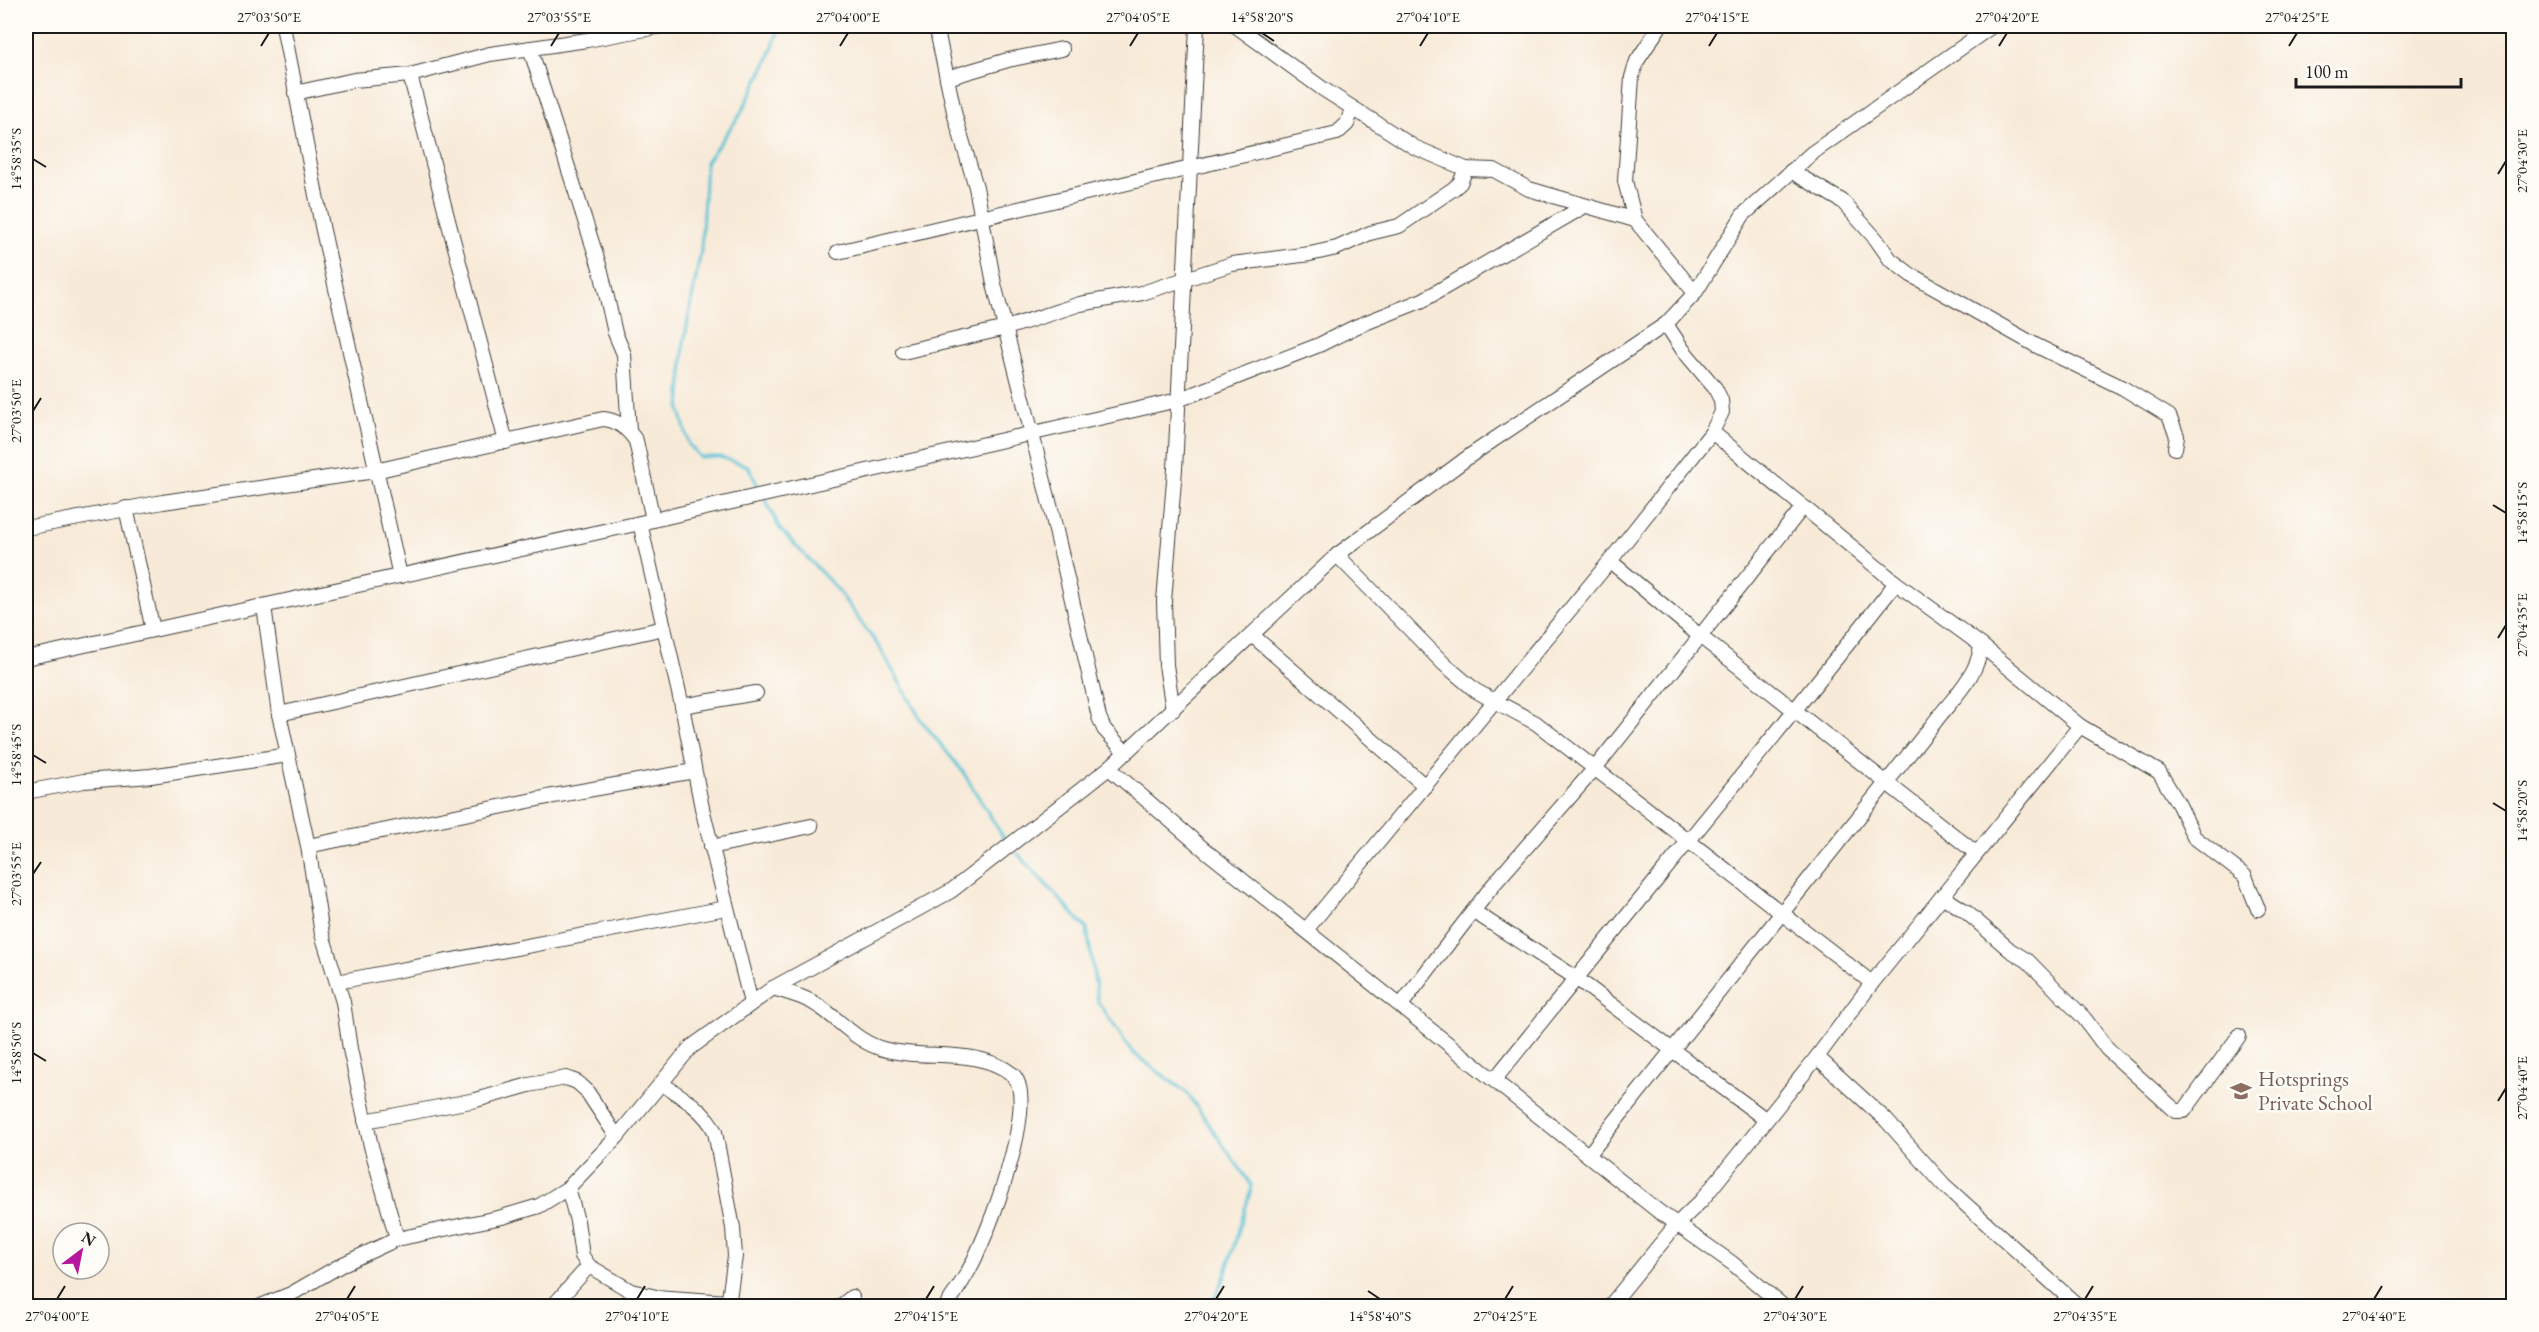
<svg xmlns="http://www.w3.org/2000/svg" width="2539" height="1332" font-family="'EB Garamond',serif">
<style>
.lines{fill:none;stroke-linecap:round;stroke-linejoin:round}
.stream{stroke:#5ac2d6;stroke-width:3}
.minor-casing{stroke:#3d3b38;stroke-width:16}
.minor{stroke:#fff;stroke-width:14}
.ticks{fill:none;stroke:#1c1c1c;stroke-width:2}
.labels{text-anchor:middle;stroke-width:5;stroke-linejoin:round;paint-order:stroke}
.education-label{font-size:21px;fill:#785e54;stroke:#fdfcf7;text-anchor:start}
.neatline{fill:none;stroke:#1c1c1c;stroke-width:2}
.ticks-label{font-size:15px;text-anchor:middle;fill:#1c1c1c}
</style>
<rect width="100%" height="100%" fill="#fdfcf7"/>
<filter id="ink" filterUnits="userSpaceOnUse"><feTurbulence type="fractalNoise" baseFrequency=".0167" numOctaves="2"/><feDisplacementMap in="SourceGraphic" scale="12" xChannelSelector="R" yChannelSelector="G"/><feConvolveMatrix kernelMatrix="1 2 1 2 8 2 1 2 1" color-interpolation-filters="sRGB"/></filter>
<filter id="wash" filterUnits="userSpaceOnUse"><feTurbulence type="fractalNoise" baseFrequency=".008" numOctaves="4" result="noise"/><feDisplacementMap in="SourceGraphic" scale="24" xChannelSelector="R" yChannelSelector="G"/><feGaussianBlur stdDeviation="1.35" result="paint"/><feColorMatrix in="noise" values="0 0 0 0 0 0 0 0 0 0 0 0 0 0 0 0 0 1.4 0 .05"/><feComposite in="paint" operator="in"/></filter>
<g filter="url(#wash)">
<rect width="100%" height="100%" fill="#f8ead8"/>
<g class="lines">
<g class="stream">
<polyline points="760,490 748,466 720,457 700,457 689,445 680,410 684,342 701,250 706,162 740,115 768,60 780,26"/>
<polyline points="765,499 780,529 836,588 880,648 921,720 963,772 1005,840"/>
<polyline points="1018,854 1087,929 1098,1002 1133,1053 1187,1093 1252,1186 1224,1279 1210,1306"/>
</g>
</g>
</g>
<g filter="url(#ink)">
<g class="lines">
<defs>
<g id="minor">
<polyline points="283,26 322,226 400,576"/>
<polyline points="936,26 955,116 976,187 994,284 1051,509 1099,717 1104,729 1126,753"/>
<polyline points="1236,26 1323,89 1414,147 1466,169 1494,170 1529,189 1635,220 1695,293"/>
<polyline points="530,48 601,271 615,333 624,354 629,431"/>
<polyline points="410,75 506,442"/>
<polyline points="947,78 1008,60 1062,49"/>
<polyline points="295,93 354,80 410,75 490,54 587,40 662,26"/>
<polyline points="1791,171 1842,201 1876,239 1890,259 1911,275 2037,346 2123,388 2169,416 2177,436 2175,448"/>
<polyline points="1635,220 1625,181 1632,77 1637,61 1660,26"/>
<polyline points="838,252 1337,133 1347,124 1352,109"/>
<polyline points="903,352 1006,328 1080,304 1142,293 1232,264 1310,254 1337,248 1370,233 1399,226 1453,189 1460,183 1466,169"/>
<polyline points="126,508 153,630"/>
<polyline points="640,523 1178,400 1319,345 1355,327 1423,300 1583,207"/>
<path d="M26,528L163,502L375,471L603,419C618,420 628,429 636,441L653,520"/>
<polyline points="1337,555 1444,664 1476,691 1536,723 1872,983"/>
<polyline points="1610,561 1701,637 1976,853"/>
<polyline points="264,606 279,714 308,846 322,934 343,1002 350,1049 371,1146 397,1239"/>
<polyline points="1252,635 1425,786"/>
<polyline points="26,658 640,523 682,706 702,808 751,1003"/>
<polyline points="682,706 756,693"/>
<polyline points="1173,710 1166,665 1164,601 1175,469 1197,26"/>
<polyline points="279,714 664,628"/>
<polyline points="2080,726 2159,772 2179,805 2194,837 2245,876 2258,909"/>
<polyline points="1109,768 1206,851 1658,1211 1732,1263 1783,1306"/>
<polyline points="26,792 84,781 151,776 288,755"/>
<polyline points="308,846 548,797 694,771"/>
<polyline points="711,847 811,826"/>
<polyline points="1942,896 1965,911 2010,950 2028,961 2084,1018 2107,1049 2176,1111 2184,1111 2239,1036"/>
<polyline points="1473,911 1576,978 1765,1119"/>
<polyline points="1306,930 1610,561 1712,432"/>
<polyline points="337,982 726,908"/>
<path d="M773,988C789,993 806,997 820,1007C841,1021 857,1042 883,1049C924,1061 976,1046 1012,1074C1040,1097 992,1222 978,1251C970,1271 958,1289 946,1306"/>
<polyline points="1401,1005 1494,884 1596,767 1803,507"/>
<polyline points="1817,1057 1886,1120 1944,1185 2078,1306"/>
<path d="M1495,1079C1628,913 1765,750 1896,583"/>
<path d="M662,1084C681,1096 706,1111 715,1132L733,1228L735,1256L728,1306"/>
<polyline points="365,1121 476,1100 529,1085 566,1078 577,1082 586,1090 617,1137"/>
<path d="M1589,1154L1934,723C1951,700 1979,675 1981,645"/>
<polyline points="568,1188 577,1221 582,1256 589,1266 631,1291 656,1297 728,1302"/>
<polyline points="261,1306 291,1294 343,1264 397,1239 502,1217 539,1206 568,1188 617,1137 690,1048 773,988 951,891 1109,768 1337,555 1471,455 1666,324 1695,293 1743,215 1812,153 1992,26"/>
<polyline points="553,1306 589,1266"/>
<polyline points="841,1306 852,1297"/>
<polyline points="1610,1306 1676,1225 1701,1201 1817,1057 1872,983 2080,726 1981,645 1896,583 1712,432 1722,412 1721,400 1715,388 1683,350 1666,324"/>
</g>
</defs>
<use href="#minor" class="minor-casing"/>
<use href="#minor" class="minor"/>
</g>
</g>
<path class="ticks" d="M1262,33L1274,41M261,46L269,33M551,46L559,33M840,46L848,33M1130,46L1138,33M1420,46L1428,33M1709,46L1717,33M1999,46L2007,33M2289,46L2297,33M33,159L46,167M2498,174L2506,161M33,411L41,398M2493,505L2506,513M2498,638L2506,625M33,755L46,763M2493,803L2506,811M33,874L41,862M33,1053L46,1061M2498,1101L2506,1088M1368,1291L1380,1299M57,1299L65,1286M347,1299L355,1286M637,1299L645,1286M926,1299L934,1286M1216,1299L1224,1286M1505,1299L1513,1286M1795,1299L1803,1286M2085,1299L2093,1286M2374,1299L2382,1286"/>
<defs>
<symbol id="school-bare" viewBox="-9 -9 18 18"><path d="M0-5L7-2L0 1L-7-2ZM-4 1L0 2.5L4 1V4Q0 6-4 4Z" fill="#8d6e63" stroke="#fdfcf7" stroke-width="2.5" paint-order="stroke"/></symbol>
</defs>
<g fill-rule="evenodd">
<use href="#school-bare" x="2226" y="1076" width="30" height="30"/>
</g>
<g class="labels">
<g class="education-label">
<text x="2258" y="1086">Hotsprings<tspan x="2258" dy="24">Private School</tspan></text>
</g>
</g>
<rect width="2539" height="1332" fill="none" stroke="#fdfcf7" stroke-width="66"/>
<g transform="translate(81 1251) rotate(32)"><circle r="28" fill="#fdfcf7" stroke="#a3a29f" stroke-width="1.5"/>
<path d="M0-4.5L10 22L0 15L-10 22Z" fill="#b5179e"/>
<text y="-9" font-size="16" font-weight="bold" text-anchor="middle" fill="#1c1c1c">N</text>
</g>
<path d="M2296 78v9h165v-9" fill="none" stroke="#1c1c1c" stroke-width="3"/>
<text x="2305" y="78" font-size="18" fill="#1c1c1c" stroke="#fdfcf7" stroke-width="4.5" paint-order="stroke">100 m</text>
<rect x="33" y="33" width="2473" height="1266" class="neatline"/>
<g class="ticks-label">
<text x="269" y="22">27°03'50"E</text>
<text x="559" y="22">27°03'55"E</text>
<text x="848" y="22">27°04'00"E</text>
<text x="1138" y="22">27°04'05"E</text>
<text x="1262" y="22">14°58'20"S</text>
<text x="1428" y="22">27°04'10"E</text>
<text x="1717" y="22">27°04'15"E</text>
<text x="2007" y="22">27°04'20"E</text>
<text x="2297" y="22">27°04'25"E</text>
<text transform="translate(16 159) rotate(-90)" y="5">14°58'35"S</text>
<text transform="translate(2522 161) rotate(-90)" y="5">27°04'30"E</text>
<text transform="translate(16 411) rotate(-90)" y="5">27°03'50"E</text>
<text transform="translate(2522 513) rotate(-90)" y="5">14°58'15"S</text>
<text transform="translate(2522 625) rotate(-90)" y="5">27°04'35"E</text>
<text transform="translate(16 755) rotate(-90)" y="5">14°58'45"S</text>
<text transform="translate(2522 811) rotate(-90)" y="5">14°58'20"S</text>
<text transform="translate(16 874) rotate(-90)" y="5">27°03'55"E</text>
<text transform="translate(16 1053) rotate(-90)" y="5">14°58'50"S</text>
<text transform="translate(2522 1088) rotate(-90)" y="5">27°04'40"E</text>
<text x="57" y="1321">27°04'00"E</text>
<text x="347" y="1321">27°04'05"E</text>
<text x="637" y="1321">27°04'10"E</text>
<text x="926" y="1321">27°04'15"E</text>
<text x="1216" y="1321">27°04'20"E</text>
<text x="1380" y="1321">14°58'40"S</text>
<text x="1505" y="1321">27°04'25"E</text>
<text x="1795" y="1321">27°04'30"E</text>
<text x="2085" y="1321">27°04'35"E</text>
<text x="2374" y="1321">27°04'40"E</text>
</g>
</svg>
